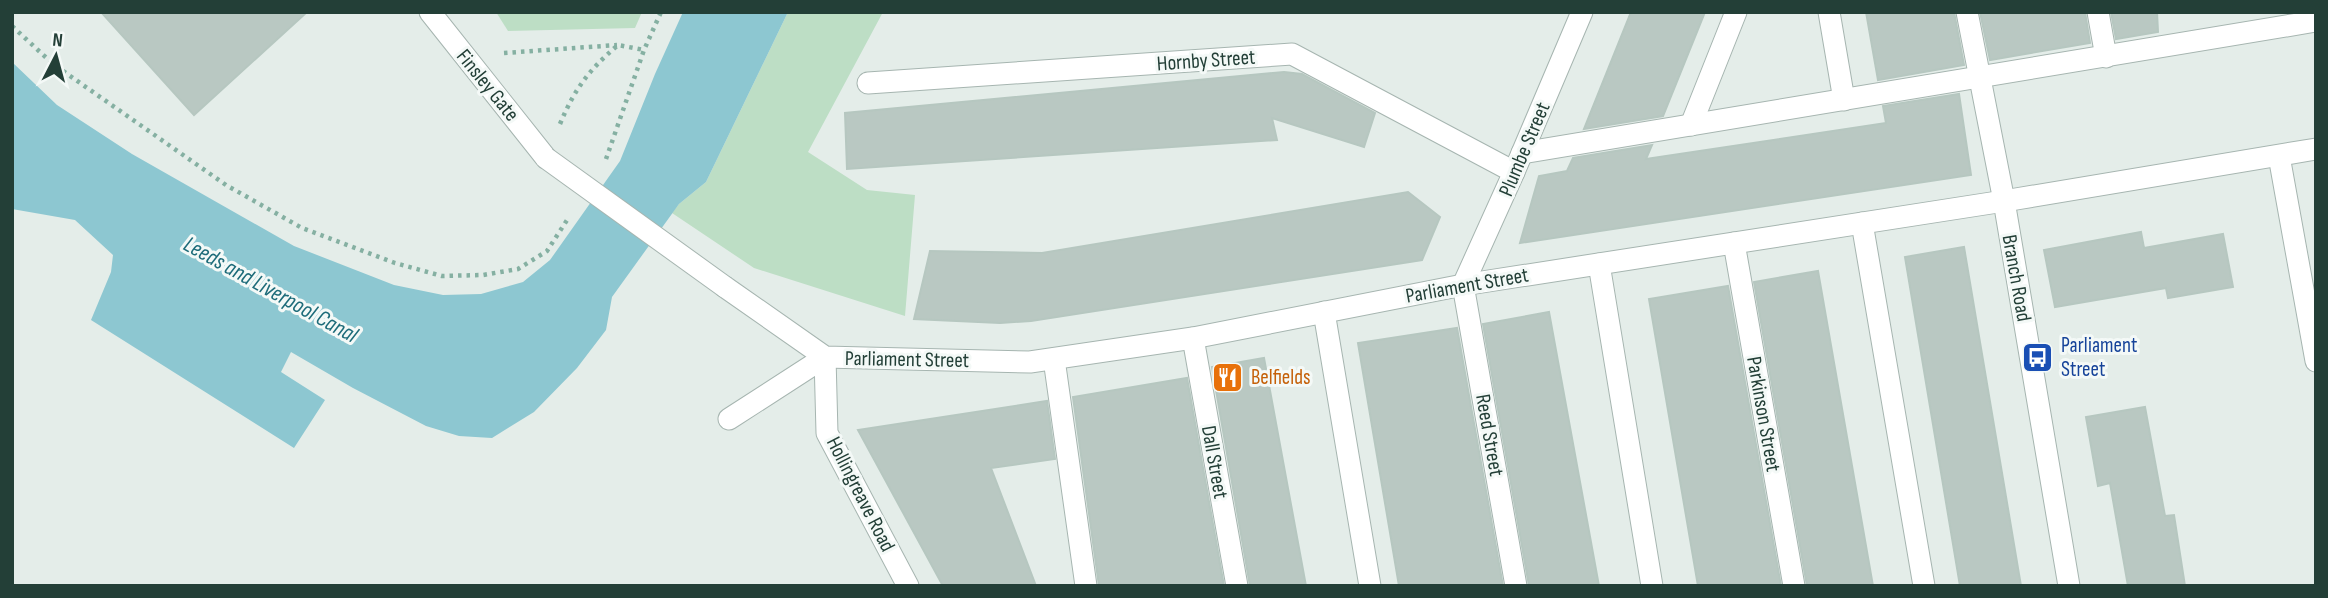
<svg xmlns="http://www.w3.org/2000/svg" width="2328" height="598" font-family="'Sofia Sans Condensed',sans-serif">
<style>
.green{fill:#bddec5}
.water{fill:#8dc7d1}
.building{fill:#b9c8c2;stroke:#b6c7c0;stroke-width:2}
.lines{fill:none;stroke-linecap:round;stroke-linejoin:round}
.service-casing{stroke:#a6b5b0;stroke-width:23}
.minor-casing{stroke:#a6b5b0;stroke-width:23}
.tertiary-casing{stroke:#a6b5b0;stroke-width:23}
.path{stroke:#85b0a2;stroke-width:4.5;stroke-dasharray:3.5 5;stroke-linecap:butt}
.service{stroke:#fff;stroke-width:21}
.minor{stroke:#fff;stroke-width:21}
.tertiary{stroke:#fff;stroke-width:21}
.tertiary-bridge-casing{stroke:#a6b5b0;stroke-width:23;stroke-linecap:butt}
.tertiary-bridge{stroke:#fff;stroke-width:21}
.labels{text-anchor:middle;stroke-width:6;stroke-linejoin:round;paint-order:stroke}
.street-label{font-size:21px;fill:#233f37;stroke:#f4f9f7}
.transit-label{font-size:21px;fill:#164399;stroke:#f4f9f7;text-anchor:start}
.food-label{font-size:21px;fill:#c56008;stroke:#f4f9f7;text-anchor:start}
.water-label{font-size:23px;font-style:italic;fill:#1e6c7a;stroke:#f4f9f7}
</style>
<rect width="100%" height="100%" fill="#e4ede9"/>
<g class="green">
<polygon points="496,12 642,12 635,28 508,31"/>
<polygon points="788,12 883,12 808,152 867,190 915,195 905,316 754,268 672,213 679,204 706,182"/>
</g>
<polygon class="water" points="683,12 788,12 706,182 679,204 612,297 606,330 577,368 534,412 492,438 459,436 426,426 353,388 291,352 281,372 325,400 294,448 91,320 111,272 113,255 75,220 12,209 12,62 57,105 132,154 294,246 394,285 443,295 481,294 523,282 550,260 620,161 655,74"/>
<g class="building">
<polygon points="101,12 307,12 194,115"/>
<polygon points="1631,12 1705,12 1663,116 1584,129"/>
<polygon points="1866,12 1954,12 1964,65 1878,80"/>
<polygon points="1980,12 2085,12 2090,43 1990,60"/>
<polygon points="2111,12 2157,12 2158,32 2116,39"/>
<polygon points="1284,72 1302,74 1375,113 1364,147 1272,118 1277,140 847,169 845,113"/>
<polygon points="1959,94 1971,175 1520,243 1539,176 1567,171 1573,158 1652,145 1646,159 1886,123 1883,106"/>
<polygon points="1408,192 1440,217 1422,260 1031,321 1000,323 914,319 930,251 1042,253"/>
<polygon points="2141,232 2144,248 2223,234 2233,287 2168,298 2166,288 2055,307 2044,250"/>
<polygon points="1964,247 2021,586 1960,586 1905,257"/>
<polygon points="1818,271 1873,586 1807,586 1754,282"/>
<polygon points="1728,286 1781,586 1698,586 1649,299"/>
<polygon points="1549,312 1599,586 1529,586 1483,324"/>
<polygon points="1457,328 1503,586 1399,586 1358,343"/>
<polygon points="1264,358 1306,586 1250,586 1212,367"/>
<polygon points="1187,378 1224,586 1099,586 1073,397"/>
<polygon points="1047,401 1055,459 991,468 1036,586 943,586 858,430"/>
<polygon points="2145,407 2165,516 2174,515 2185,586 2128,586 2110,483 2098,486 2086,417"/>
</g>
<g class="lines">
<defs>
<g id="service">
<polyline points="1829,12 1844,100"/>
<polyline points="2098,12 2106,57"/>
<polyline points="1691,125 1736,12"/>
<polyline points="1522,153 2316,21"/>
<polyline points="1862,223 1924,586"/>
<polyline points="1599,264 1652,586"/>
<polyline points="1324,312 1370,586"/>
<polyline points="1054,359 1086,586"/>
</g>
<g id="minor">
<polyline points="1967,12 2004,201 2069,586"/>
<polyline points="868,83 1292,54 1514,172"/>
<polyline points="2279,156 2316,361"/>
<polyline points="1734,243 1794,586"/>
<polyline points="1193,338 1237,586"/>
<polyline points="825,357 827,433 908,586"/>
<polyline points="729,419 825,357"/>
<polyline points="1516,586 1463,285 1514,172 1582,12"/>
</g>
<g id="tertiary">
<polyline points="430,12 546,158"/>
<polyline points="725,287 825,357 1030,362 1193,338 1463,285 2004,201 2316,149"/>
</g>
</defs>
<use href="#service" class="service-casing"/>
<use href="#minor" class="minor-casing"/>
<use href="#tertiary" class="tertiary-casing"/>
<g class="path">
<polyline points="12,26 53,64 226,185 302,228 395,263 442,276 483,275 518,269 547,251 569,217"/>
<polyline points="504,53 617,45"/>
<path d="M560,124C575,88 589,70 618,45L644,50"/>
<polyline points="606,159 644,50 661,12"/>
</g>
<use href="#service" class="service"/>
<use href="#minor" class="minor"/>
<use href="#tertiary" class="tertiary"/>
<defs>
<polyline id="tertiary-bridge" points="546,158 725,287"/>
</defs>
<use href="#tertiary-bridge" class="tertiary-bridge-casing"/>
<use href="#tertiary-bridge" class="tertiary-bridge"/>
</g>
<defs>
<symbol id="bus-square" viewBox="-11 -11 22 22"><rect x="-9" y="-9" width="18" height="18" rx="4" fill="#1a4fb4" stroke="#f4f9f7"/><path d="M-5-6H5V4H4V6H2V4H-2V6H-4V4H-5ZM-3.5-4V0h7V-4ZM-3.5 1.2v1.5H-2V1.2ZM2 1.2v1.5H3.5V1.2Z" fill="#fff"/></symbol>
<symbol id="restaurant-square" viewBox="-11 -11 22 22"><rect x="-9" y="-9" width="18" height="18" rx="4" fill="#e8710a" stroke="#f4f9f7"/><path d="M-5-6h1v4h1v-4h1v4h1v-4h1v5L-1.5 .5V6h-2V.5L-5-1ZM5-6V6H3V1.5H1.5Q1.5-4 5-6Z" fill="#fff"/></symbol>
</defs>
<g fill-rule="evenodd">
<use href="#bus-square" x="2020" y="340" width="35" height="35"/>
<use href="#restaurant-square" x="1210" y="360" width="35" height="35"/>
</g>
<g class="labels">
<g class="street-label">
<text transform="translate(1206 60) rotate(-4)" y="7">Hornby Street</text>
<text transform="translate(488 85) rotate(51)" y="7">Finsley Gate</text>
<text transform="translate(1524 149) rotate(-67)" y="7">Plumbe Street</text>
<text transform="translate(2017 278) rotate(80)" y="7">Branch Road</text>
<text transform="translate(1467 285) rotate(-10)" y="7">Parliament Street</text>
<text transform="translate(907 359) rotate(1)" y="7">Parliament Street</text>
<text transform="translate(1764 414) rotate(80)" y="7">Parkinson Street</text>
<text transform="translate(1490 435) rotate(80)" y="7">Reed Street</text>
<text transform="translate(1215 462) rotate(80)" y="7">Dall Street</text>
<text transform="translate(861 494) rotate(63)" y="7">Hollingreave Road</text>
</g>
<g class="transit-label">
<text x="2061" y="352">Parliament<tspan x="2061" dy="24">Street</tspan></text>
</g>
<g class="food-label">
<text x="1251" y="384">Belfields</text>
</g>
<g class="water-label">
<text transform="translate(271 289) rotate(29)" y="8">Leeds and Liverpool Canal</text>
</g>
</g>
<rect width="2328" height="598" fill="none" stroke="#233f37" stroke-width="28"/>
<g transform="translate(56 56) rotate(6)" stroke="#f4f9f7" stroke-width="5" paint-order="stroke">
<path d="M0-5L12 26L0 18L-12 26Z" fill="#233f37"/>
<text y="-10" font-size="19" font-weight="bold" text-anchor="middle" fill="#233f37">N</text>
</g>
</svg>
